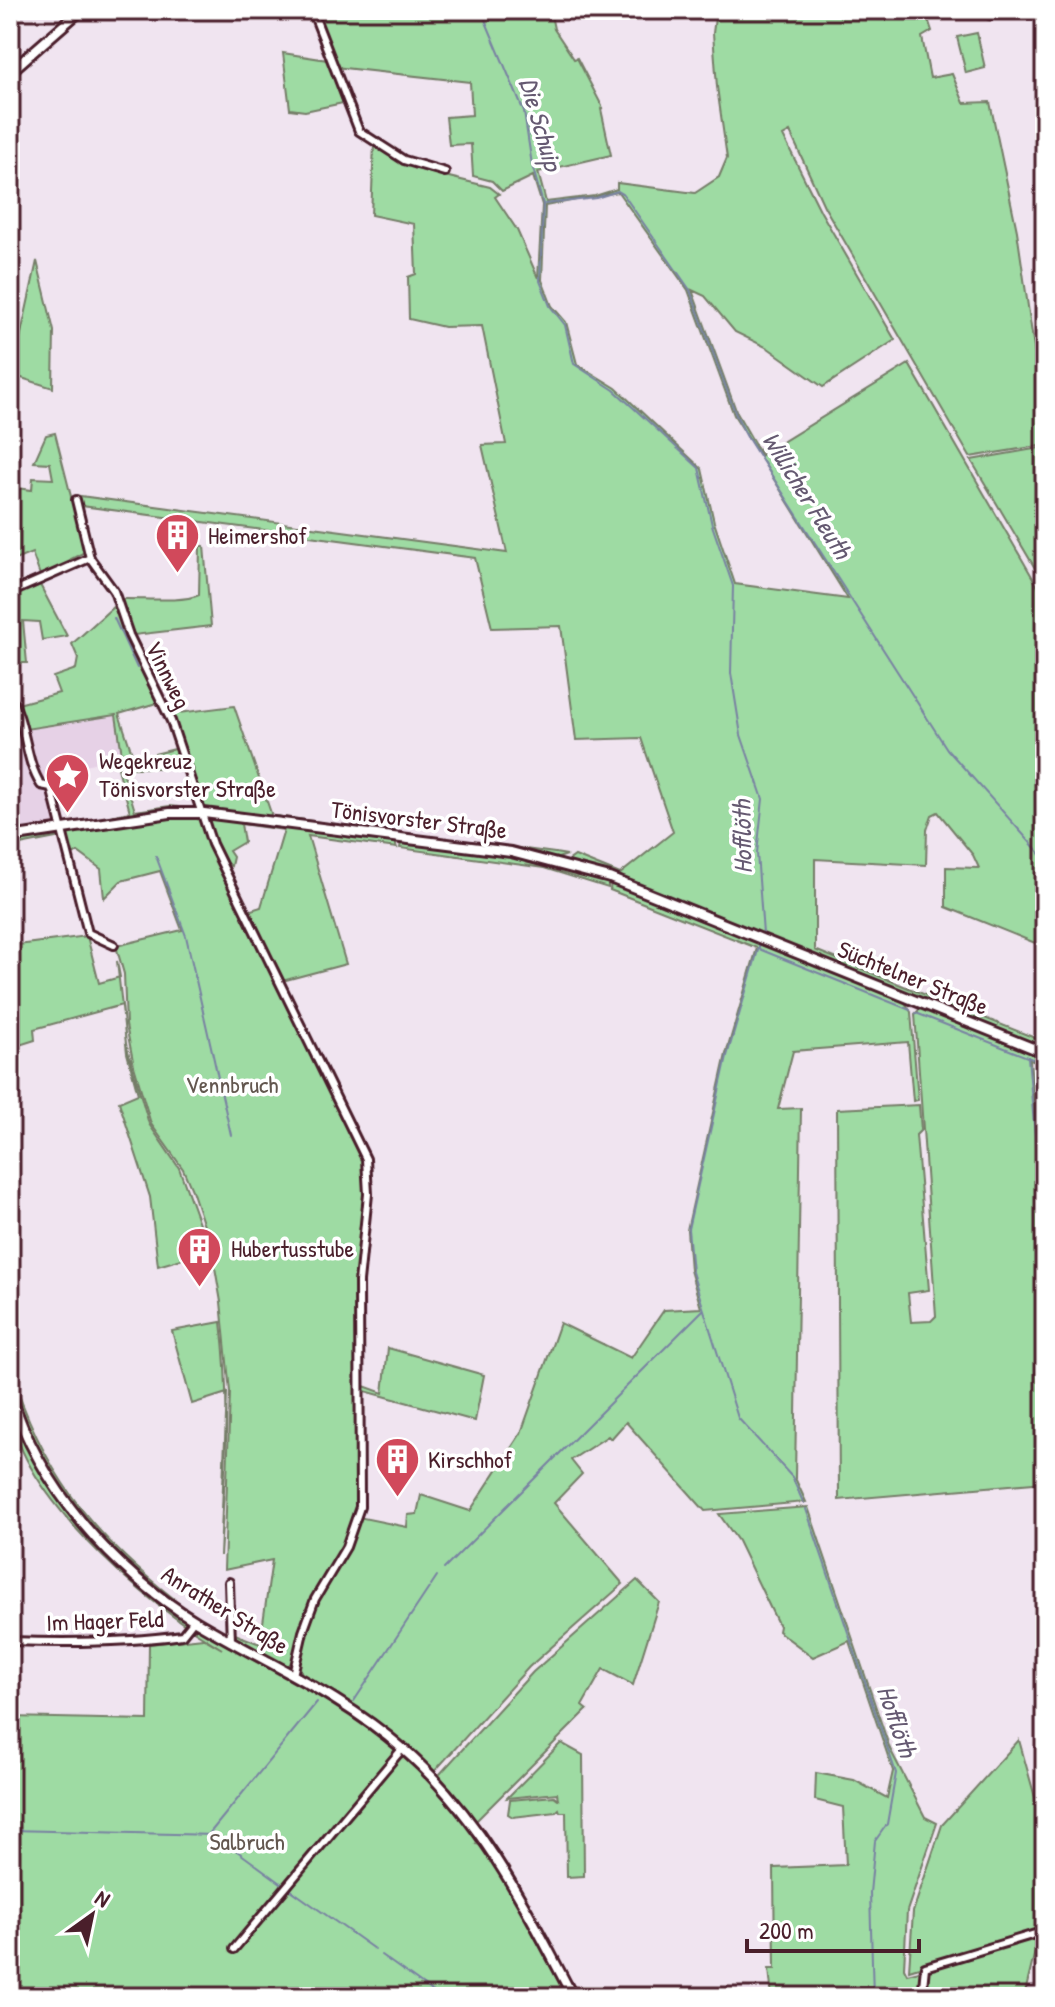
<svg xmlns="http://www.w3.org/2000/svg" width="1055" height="2007" font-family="'Patrick Hand',sans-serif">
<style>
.built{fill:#e6d1e6}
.green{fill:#9edba3;stroke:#747d67;stroke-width:2;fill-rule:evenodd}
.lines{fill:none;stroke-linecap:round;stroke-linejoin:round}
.stream{stroke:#7982a2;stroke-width:2}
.street-casing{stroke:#4a1f2b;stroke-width:12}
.secondary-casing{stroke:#4a1f2b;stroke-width:14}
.street{stroke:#fff;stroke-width:6}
.secondary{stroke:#fff;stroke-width:8}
.labels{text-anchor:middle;stroke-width:7;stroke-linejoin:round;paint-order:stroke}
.poi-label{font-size:24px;fill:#4a1f2b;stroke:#fff;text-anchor:start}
.street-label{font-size:24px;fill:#4a1f2b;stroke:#fff}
.park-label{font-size:24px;fill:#63574f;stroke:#fff}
.water-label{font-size:26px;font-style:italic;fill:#655971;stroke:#fff}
</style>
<rect width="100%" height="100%" fill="#f0e4f0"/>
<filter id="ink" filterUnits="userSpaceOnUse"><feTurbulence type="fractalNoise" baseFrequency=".0125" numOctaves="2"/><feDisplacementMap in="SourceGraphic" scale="16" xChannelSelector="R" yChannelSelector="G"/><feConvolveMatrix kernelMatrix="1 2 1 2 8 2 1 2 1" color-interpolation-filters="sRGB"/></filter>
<g filter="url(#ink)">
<g class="built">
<polygon points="116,715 122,755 79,767 81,778 68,786 55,790 52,780 42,782 26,729"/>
<polygon points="20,723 34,777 49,789 58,824 10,830 10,724"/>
</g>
<g class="green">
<path d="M550,10L554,29L574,59L577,58L603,108L601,109L611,155L538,172L546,202L595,196L617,189V183L695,193L719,177L727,158L717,87L713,33L716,10H925L932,31L922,37L930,78L952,74L964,103L990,102L1017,231L1045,423V445L970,457L824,206L790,132L783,136L821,212L895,340L823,387L768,348L735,332L705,296L692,290L737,413L761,455L909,364L1045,599V947L946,907V867L979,868L973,855L938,812L932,815L927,830L926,865L815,859V950L943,1002L937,1006L763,942L904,1001L911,1012L918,1100L913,1101L908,1042L793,1051L778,1109L801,1108L795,1478L806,1502L705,1511L626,1422L611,1439L608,1436L571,1460L582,1474L554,1503L623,1584L529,1667L433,1773L302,1676L299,1662L285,1666L237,1640L235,1634L260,1644L272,1560L224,1570L230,1392L221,1302L212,1250L192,1190L183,1169L151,1124L134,1066L126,1025L124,974L116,946L182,930L160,871L121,881L104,898L101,869L78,852L70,857L66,834L161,816L200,818L364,1157L356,1508L358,1517L407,1527L408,1515L417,1514L421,1495L470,1511L521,1433L560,1323L631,1358L664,1310L701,1308L690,1270L687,1230L726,1054L757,948L610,890L611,881L598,871L568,861L575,856L620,874L673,832L641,738L576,740L561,626L492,628L475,558L82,506L80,496L507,553L482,445L506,444L482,326L444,327L409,319L408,277L416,274L414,224L371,215L374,144L416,169L490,187L499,194L495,197L517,230L538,278L542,205L533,176L502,191L492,181L473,176L471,144L449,145L446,117L472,115L470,82L335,67L315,11ZM618,192L688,290L734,415L848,599L735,584L714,522L702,469L616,388L577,364L566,322L552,306L542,280L545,206Z"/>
<polygon points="977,33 985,68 966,73 957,37"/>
<polygon points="283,53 327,60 343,103 305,111 290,109"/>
<polygon points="37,261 54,331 53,388 12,375"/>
<polygon points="55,433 85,552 71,559 72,564 41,578 32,553 10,562 10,487 32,490 33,478 53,479 50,463 34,462 46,435"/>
<polygon points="1045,447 1045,585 971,460"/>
<path d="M200,546H204L211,626L134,635L120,599C142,598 180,603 199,595Z"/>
<polygon points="39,583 67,636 42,640 39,622 23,621 27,663 10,663 10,595"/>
<polygon points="114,606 160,702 119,714 134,759 179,748 184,768 124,768 116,715 26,729 18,704 59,693 53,677 76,669 78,658 72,644"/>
<polygon points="234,706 271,813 270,818 204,809 170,714"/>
<polygon points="118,768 122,768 135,811 170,806 198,809 64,825 130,812"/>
<path d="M213,816L394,840L397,848L308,836L346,964L282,981L248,911L261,907L284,830L241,824L244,842L229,851L233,857L231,866C217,860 213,837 209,823Z"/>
<polygon points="275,816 555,853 567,855 558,858"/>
<polygon points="54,833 61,837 10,847 10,840"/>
<polygon points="401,842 512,855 608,881 608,888 544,868 400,848"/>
<polygon points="87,936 99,983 120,977 117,961 126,1044 149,1124 179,1168 209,1251 158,1266 150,1197 119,1102 138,1094 127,1053 122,1005 34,1029 35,1040 10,1048 10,946"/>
<polygon points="947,1003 1045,1042 1045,1049 953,1013"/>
<polygon points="921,1008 1045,1056 1045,1065 1030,1060 1045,1225 1045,1482 839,1500 837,1109 919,1105 921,1130 916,1135 929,1290 908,1293 911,1322 931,1321 936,1316 915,1014"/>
<path d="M221,1322C231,1400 225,1478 220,1556L227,1393L192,1404L172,1331Z"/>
<polygon points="388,1348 484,1375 475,1421 361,1390 361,1385 383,1393"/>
<path d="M10,1368C41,1469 90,1533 173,1598H167C108,1550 10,1449 10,1368Z"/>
<path d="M10,1400L79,1523L187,1619L188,1627C125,1584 10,1481 10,1400Z"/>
<polygon points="808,1507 890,1749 925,1817 937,1823 907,1911 904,1968 907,1974 923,1970 919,1997 772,1997 769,1969 775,1969 774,1868 846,1865 843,1807 815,1800 816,1773 854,1780 887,1798 893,1771 849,1641 813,1657 778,1631 779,1626 738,1541 719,1514"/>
<polygon points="637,1580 659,1602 633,1685 603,1669 582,1706 587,1710 476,1821 439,1775 533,1672"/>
<path d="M200,1627C268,1664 334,1700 396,1747L392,1757L404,1754L436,1785L479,1836L476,1844L486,1846L567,1997H10V1717L148,1720L149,1644L203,1638L222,1649L192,1630Z"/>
<polygon points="1019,1740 1045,1833 1045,1929 909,1970 913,1912 942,1825"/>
<polygon points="561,1743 583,1755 584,1876 567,1877 566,1812 560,1812 559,1809 556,1812 513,1817 508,1814 510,1800 554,1796 558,1799 557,1793 507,1798"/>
<polygon points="1039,1935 1024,1997 924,1997 927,1968"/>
</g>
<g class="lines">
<g class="stream">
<polyline points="481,10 524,112 532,165 543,204 540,281 550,306 565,325 574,364 614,390 699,468 712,525 733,586 731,673 741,735 763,799 757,853 763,934"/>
<polyline points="545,204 596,198 618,191 623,194 690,290 736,415 747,437 947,749 1045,859"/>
<polyline points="114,618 137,668"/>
<polyline points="156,856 186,936 231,1135"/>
<polyline points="761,940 727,1056 688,1229 692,1272 738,1418 792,1477 804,1504"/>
<polyline points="759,949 910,1010"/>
<polyline points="916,1013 1045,1064"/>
<polyline points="1028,1057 1045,1248"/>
<polyline points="806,1509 896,1773 887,1824 875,1841 870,1893 873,1997"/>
<polyline points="444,1569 703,1310"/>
<polyline points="354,1701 437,1576"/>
<polyline points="10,1830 215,1835 281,1883"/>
<polyline points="209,1834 317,1702"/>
<polyline points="291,1890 374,1949"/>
<polyline points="381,1955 440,1997"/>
</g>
<defs>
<g id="street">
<polyline points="312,10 359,131 404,160 445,172"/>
<polyline points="990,10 990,15"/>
<polyline points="76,500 90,558 114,591 129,635 171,721 212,844 366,1159 368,1194 359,1282 360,1507 346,1547 315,1599 303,1632 293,1675"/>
<polyline points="10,593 90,558"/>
<path d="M10,696C27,724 24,759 41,785L51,787L88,933L114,945"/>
<polyline points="229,1582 231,1642"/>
<path d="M10,1641C68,1643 125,1643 182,1635L194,1620"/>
<polyline points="234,1949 403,1748"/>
<polyline points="922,1997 925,1967 1045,1931"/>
</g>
<g id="secondary">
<polyline points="10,72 81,10"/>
<polyline points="10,837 170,813 204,813 511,852 610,878 1045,1053"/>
<path d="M10,1392C39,1487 113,1571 197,1622C266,1663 342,1695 403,1749C481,1817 526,1907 573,1997"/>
</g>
</defs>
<use href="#street" class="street-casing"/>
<use href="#secondary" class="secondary-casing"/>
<use href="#street" class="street"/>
<use href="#secondary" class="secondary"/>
</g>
</g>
<defs>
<symbol id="building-pin" viewBox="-11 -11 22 30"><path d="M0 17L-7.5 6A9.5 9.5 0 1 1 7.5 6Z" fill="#d1495b" stroke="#fff"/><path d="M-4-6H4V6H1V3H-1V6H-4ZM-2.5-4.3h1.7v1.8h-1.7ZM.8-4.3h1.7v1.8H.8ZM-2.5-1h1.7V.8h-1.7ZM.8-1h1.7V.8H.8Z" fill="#fff"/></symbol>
<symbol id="sight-pin" viewBox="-11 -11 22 30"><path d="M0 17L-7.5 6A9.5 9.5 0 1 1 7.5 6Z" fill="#d1495b" stroke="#fff"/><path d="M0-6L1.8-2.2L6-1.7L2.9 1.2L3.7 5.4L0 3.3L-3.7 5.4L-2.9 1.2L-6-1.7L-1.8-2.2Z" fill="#fff"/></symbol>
</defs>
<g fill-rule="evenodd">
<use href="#building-pin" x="152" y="510" width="51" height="69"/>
<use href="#sight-pin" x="42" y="750" width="51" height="69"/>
<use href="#building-pin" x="174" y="1224" width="51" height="69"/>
<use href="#building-pin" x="372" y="1434" width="51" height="69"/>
</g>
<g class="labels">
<g class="poi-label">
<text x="208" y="544">Heimershof</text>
<text x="99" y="769">Wegekreuz<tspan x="99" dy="28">Tönisvorster Straße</tspan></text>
<text x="231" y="1257">Hubertusstube</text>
<text x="428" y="1468">Kirschhof</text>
</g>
<g class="street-label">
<text transform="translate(168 675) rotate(64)" y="8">Vinnweg</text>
<text transform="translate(419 820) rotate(7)" y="8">Tönisvorster Straße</text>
<text transform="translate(913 978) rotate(22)" y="8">Süchtelner Straße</text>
<text transform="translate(225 1610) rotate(32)" y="8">Anrather Straße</text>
<text transform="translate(105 1621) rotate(-2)" y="8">Im Hager Feld</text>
</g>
<g class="park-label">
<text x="232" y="1093">Vennbruch</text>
<text x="247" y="1850">Salbruch</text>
</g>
<g class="water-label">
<text transform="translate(541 124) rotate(74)" y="9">Die Schuip</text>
<text transform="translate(807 495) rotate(58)" y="9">Willicher Fleuth</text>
<text transform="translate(742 837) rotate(-91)" y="9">Hofflöth</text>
<text transform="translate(897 1721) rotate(71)" y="9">Hofflöth</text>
</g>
</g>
<rect width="1055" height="2007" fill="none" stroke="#fff" stroke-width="40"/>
<rect x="20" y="20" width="1015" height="1967" fill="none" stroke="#4a1f2b" stroke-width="3" filter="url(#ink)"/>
<g transform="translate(92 1915) rotate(33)" stroke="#ffffff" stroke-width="6" paint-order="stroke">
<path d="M0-6L14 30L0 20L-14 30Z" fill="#4a1f2b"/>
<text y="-12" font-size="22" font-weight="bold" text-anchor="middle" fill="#4a1f2b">N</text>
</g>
<path d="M747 1939v12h172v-12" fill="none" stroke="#4a1f2b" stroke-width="4"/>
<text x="759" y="1939" font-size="24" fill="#4a1f2b" stroke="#ffffff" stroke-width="6" paint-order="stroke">200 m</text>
</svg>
